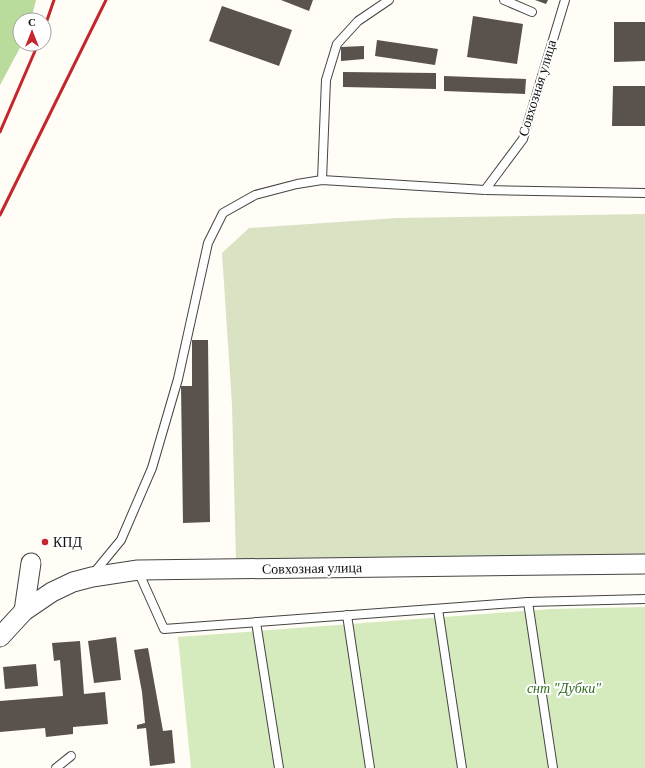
<svg xmlns="http://www.w3.org/2000/svg" width="645" height="768" font-family="Georgia,serif">
<style>
.green{fill:#d5ebbd}
.forest{fill:#b9dc9c}
.cemetery{fill:#d9e3c4}
.building{fill:#5a524d}
.lines{fill:none;stroke-linecap:round;stroke-linejoin:round}
.service-casing{stroke:#444;stroke-width:10}
.tertiary-casing{stroke:#444;stroke-width:21}
.service{stroke:#fff;stroke-width:8}
.tertiary{stroke:#fff;stroke-width:19}
.rail{stroke:#c4262e;stroke-width:3}
.poi-dot{fill:#c4262e;stroke:#fff;stroke-width:1.5}
.labels{text-anchor:middle;stroke-width:4;stroke-linejoin:round;paint-order:stroke}
.street-label{font-size:14px;fill:#111;stroke:#fff}
.poi-label{font-size:14px;fill:#111;stroke:#fff;text-anchor:start}
.park-label{font-size:14px;font-style:italic;fill:#2f6b1f;stroke:#fff}
</style>
<rect width="100%" height="100%" fill="#fffdf5"/>
<polygon class="green" points="645,607 645,768 191,768 178,637 551,609"/>
<polygon class="forest" points="0,0 36,0 31,20 20,20 20,44 22,44 0,85"/>
<polygon class="cemetery" points="645,214 645,558 236,561 232,405 222,253 249,228 397,218"/>
<g class="building">
<polygon points="281,0 313,0 309,11"/>
<polygon points="535,0 548,0 546,4"/>
<polygon points="222,6 292,30 279,66 209,41"/>
<polygon points="473,16 523,24 517,64 467,57"/>
<polygon points="614,22 645,22 645,61 614,62"/>
<polygon points="377,40 438,49 435,65 375,56"/>
<polygon points="364,46 364,59 341,61 341,47"/>
<polygon points="343,72 436,73 436,89 343,87"/>
<polygon points="444,76 526,79 525,94 444,91"/>
<polygon points="613,86 645,86 645,126 612,126"/>
<polygon points="192,340 208,340 210,522 183,523 181,386 192,386"/>
<polygon points="116,637 121,680 94,683 88,641"/>
<polygon points="80,641 84,694 105,692 108,724 73,727 73,734 46,737 45,728 0,732 0,701 63,696 60,660 54,661 52,643"/>
<polygon points="148,648 163,731 172,730 175,763 150,766 146,728 137,729 137,725 145,723 142,692 134,650"/>
<polygon points="36,664 38,686 5,689 3,667"/>
</g>
<g class="lines">
<defs>
<g id="service">
<polyline points="504,0 532,12"/>
<polyline points="322,180 326,80 337,44 358,21 389,0"/>
<polyline points="485,190 523,139 565,0"/>
<polyline points="138,571 164,629 528,602 645,599"/>
<polyline points="93,574 121,540 152,468 178,379 208,243 223,213 255,195 297,184 322,180 485,190 645,193"/>
<polyline points="528,602 553,768"/>
<polyline points="438,609 462,768"/>
<polyline points="347,615 370,768"/>
<polyline points="256,622 279,768"/>
<polyline points="56,768 71,756"/>
</g>
<g id="tertiary">
<polyline points="24,611 31,563"/>
<polyline points="0,637 24,611 52,592 73,582 92,577 138,570 645,564"/>
</g>
</defs>
<use href="#service" class="service-casing"/>
<use href="#tertiary" class="tertiary-casing"/>
<use href="#service" class="service"/>
<use href="#tertiary" class="tertiary"/>
<g class="rail">
<polyline points="44,29 54,0"/>
<polyline points="0,132 38,44"/>
<polyline points="0,215 106,0"/>
</g>
</g>
<circle class="poi-dot" cx="45" cy="542" r="4"/>
<g class="labels">
<g class="street-label">
<text transform="translate(537 88) rotate(-73)" y="5">Совхозная улица</text>
<text transform="translate(312 568) rotate(-1)" y="5">Совхозная улица</text>
</g>
<g class="poi-label">
<text x="53" y="547">КПД</text>
</g>
<g class="park-label">
<text x="564" y="693">снт "Дубки"</text>
</g>
</g>
<g transform="translate(32 32)"><circle r="19" fill="#ffffff" stroke="#a0a0a0"/>
<path d="M0-3L7 15L0 10L-7 15Z" fill="#c4262e"/>
<text y="-6" font-size="11" font-weight="bold" text-anchor="middle" fill="#111111">С</text>
</g>
</svg>
